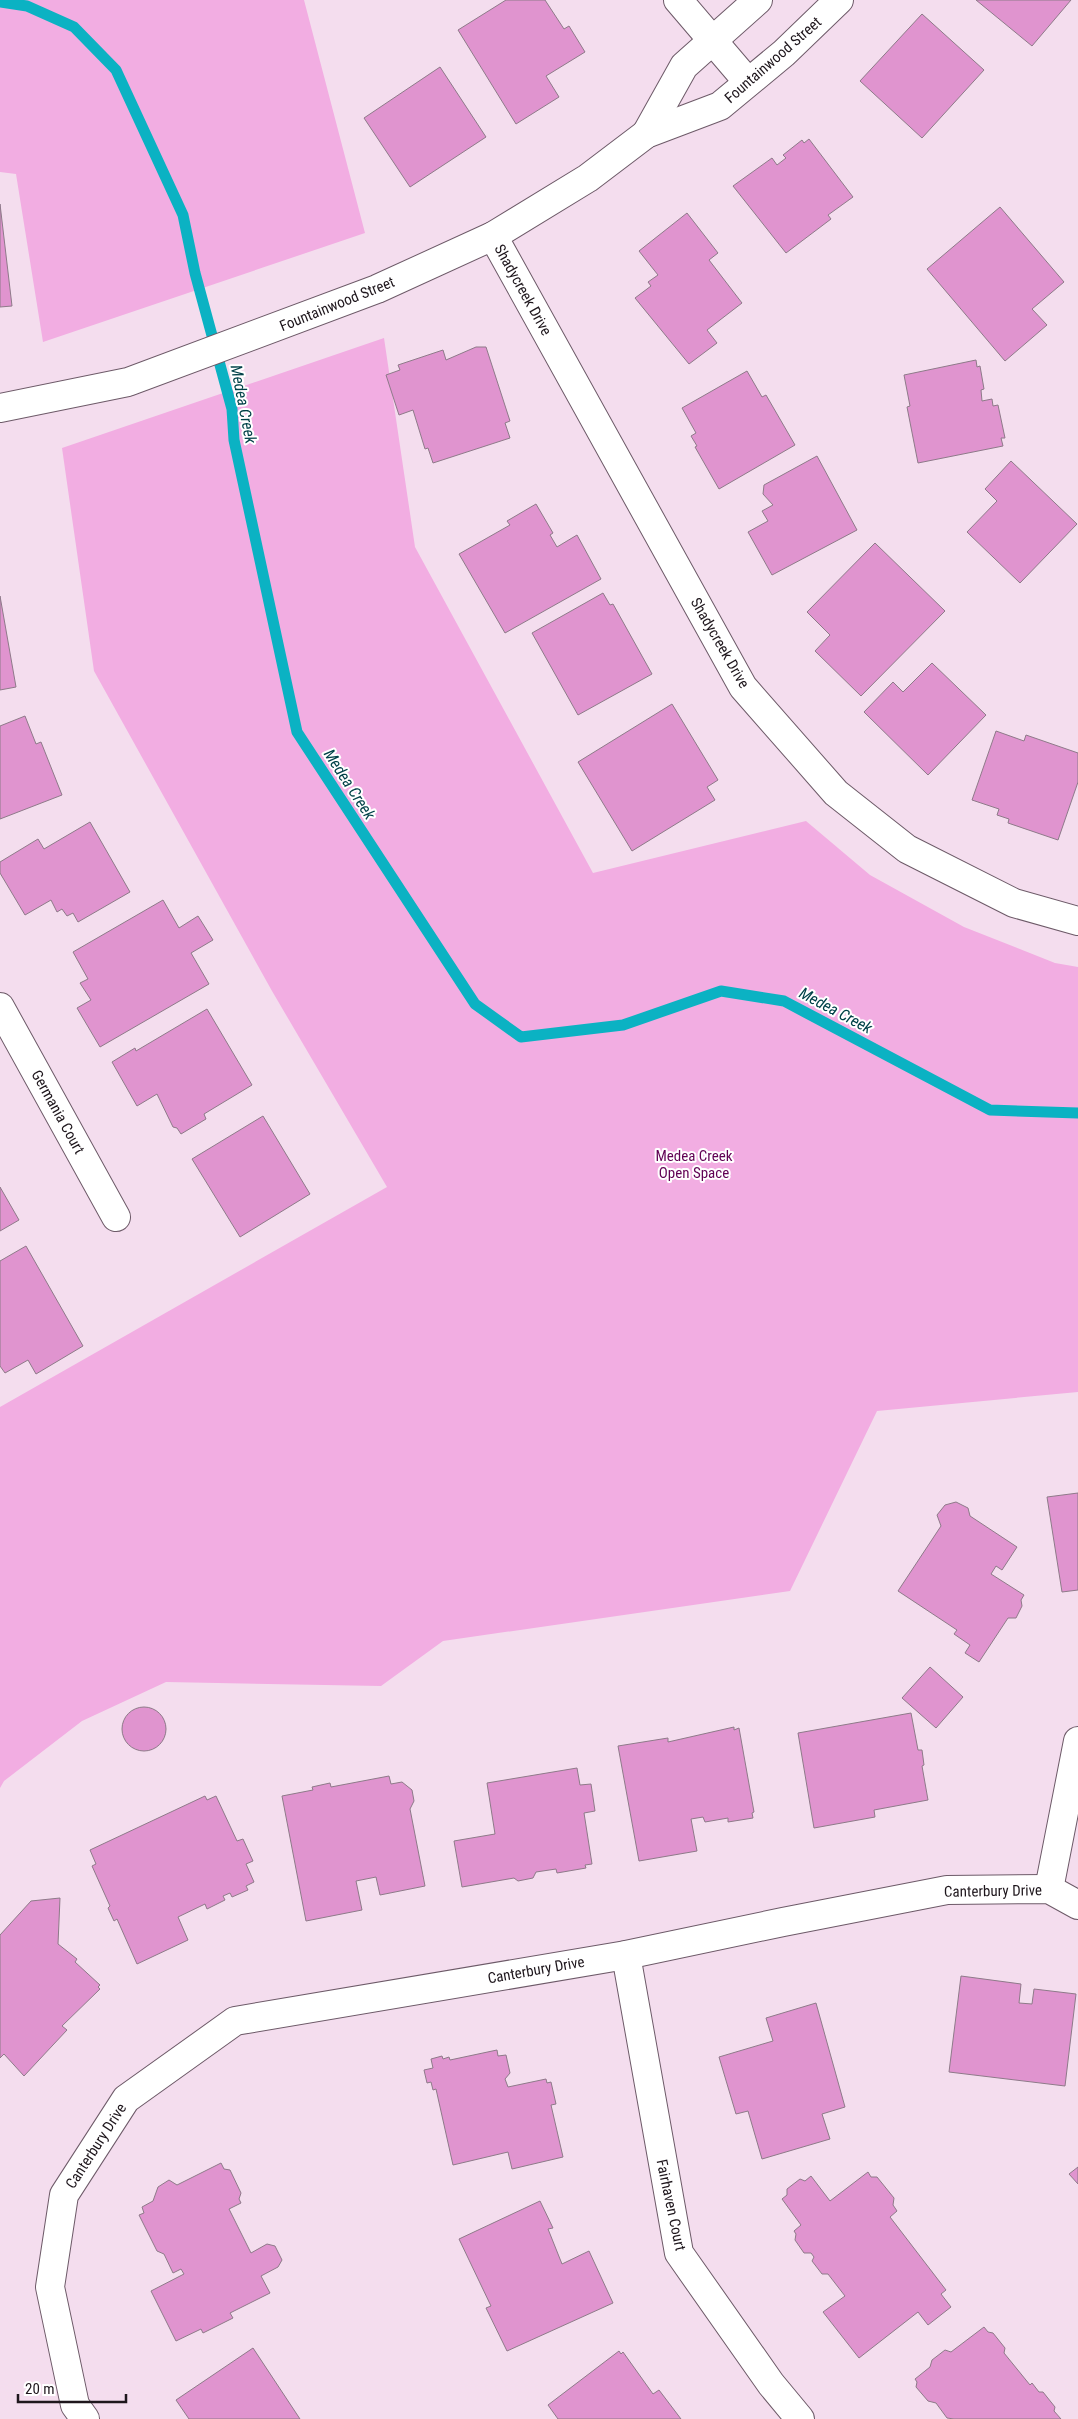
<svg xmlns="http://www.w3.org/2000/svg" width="1078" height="2419" font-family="'Roboto Condensed',sans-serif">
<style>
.green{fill:#f2ade2}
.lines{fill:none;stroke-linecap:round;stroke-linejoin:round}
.stream{stroke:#0bb2c3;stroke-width:11}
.building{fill:#e094cf;stroke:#8e7a89}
.minor-casing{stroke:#6d5a68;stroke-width:30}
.minor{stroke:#fff;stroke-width:28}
.labels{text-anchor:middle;stroke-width:4;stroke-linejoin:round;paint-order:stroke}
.street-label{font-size:15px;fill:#1e161c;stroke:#fff}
.park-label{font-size:15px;fill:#610154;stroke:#fff}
.water-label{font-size:16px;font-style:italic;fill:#004148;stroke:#fff}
</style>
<rect width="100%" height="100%" fill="#f4ddee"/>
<g class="green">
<polygon points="0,0 304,0 365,233 43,342 16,174 0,172"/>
<polygon points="384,338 415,547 593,873 806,821 870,875 964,927 1055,963 1078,967 1078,1392 877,1411 790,1591 443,1641 381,1686 166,1682 82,1721 4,1781 0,1788 0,1407 387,1187 272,991 94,671 62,448"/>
</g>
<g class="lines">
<polyline class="stream" points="0,2 27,6 74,27 116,70 183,215 195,273 232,409 234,440 297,732 475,1004 521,1037 623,1025 721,991 784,1001 990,1110 1078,1113"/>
</g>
<g class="building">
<polygon points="506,0 545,0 564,29 569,26 585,52 546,76 559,97 516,124 458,30"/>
<polygon points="976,0 1071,0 1032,46"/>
<polygon points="922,14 984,70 922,138 860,81"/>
<polygon points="440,67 486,137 410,187 364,118"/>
<polygon points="809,139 853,197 828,215 831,219 786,253 733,186 772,158 777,165 786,158 783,155 802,140 804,143"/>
<polygon points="0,204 12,306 0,307"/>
<polygon points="1000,207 1064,282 1032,309 1047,325 1005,361 927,269"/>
<polygon points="687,213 718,253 709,260 742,303 707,330 717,343 689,364 635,298 651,286 648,282 658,275 639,251"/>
<polygon points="476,347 486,347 510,421 505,423 510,438 433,463 428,448 425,449 413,410 399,415 386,375 400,370 398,365 443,350 446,360"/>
<polygon points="976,360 977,367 980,366 984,389 981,390 982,401 992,399 993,406 998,405 1005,438 1001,438 1003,446 918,463 907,407 910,406 904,375"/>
<polygon points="747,371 762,397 766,395 795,445 719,489 695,447 697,446 691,436 696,433 682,408"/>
<polygon points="817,456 857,530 772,575 748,532 768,521 762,511 773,505 763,494 764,485"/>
<polygon points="1011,461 1077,524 1020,583 967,532 997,501 985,489"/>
<polygon points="536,504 553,533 550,535 557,547 577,535 601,579 505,633 459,554 510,525 507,521"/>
<polygon points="875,543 945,611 861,696 815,651 830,635 807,612"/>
<polygon points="603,593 610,605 613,604 652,674 578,715 532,633"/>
<polygon points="0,596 16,687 0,690"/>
<polygon points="932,663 986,715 928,775 864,712 893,682 903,692"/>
<polygon points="672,704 718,780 707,787 715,800 632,851 578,762"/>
<polygon points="25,716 36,744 41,742 62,795 0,819 0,726"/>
<polygon points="996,731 1024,741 1026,735 1078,753 1078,782 1058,840 1008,823 1009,819 997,815 999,809 972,800"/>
<polygon points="90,822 130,892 78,922 73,913 67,916 62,909 57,912 51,900 25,915 0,873 0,862 38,839 44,849"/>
<polygon points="163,900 179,928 198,916 213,940 191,953 209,984 100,1047 77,1008 91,1000 80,983 88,979 73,952"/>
<polygon points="207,1009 252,1085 204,1114 206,1119 181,1134 177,1128 173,1127 157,1094 137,1106 112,1062 135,1048 136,1051"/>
<polygon points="263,1116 310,1194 240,1237 192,1159"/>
<polygon points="0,1187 19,1220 0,1231"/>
<polygon points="26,1246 83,1346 36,1374 28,1360 5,1373 0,1366 0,1261"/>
<polygon points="1078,1493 1078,1590 1062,1592 1047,1497"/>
<polygon points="956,1502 968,1508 970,1516 1017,1547 1002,1570 996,1566 991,1574 1024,1595 1021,1600 1022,1606 1016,1618 1008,1618 979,1662 965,1653 970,1645 954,1634 957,1630 898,1591 941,1526 937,1515 945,1505"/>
<polygon points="930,1667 963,1697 936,1728 902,1698"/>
<circle cx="144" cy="1729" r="22"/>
<polygon points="911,1713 918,1750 922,1750 924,1765 922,1766 928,1800 874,1810 875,1817 814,1828 798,1733"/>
<polygon points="734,1727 734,1730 739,1728 754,1812 752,1813 753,1818 728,1822 728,1818 705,1822 703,1817 691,1819 697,1851 639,1861 618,1746 668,1738 668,1742"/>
<polygon points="577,1768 580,1785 591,1784 595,1811 584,1813 592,1864 585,1865 586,1868 557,1873 556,1869 536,1872 533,1878 518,1881 514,1878 462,1887 454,1841 495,1834 487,1783"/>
<polygon points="389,1776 391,1784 402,1782 412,1790 414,1801 410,1809 425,1886 380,1895 376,1877 356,1881 362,1910 306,1921 282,1796 313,1790 312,1787 330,1783 331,1787"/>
<polygon points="205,1796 207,1800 216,1796 237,1841 243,1839 253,1861 246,1864 254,1882 246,1886 248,1890 232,1897 230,1893 223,1896 225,1900 207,1909 205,1904 178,1917 188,1940 137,1964 117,1919 114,1921 108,1908 110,1906 92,1866 96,1864 90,1850"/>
<polygon points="60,1898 58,1944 77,1959 75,1962 100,1985 98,1987 100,1989 62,2026 67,2030 24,2076 4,2054 0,2058 0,1935 31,1901"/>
<polygon points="961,1976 1021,1984 1019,2003 1032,2004 1034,1989 1076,1994 1065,2086 949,2072"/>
<polygon points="816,2003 845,2107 822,2114 830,2139 762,2159 748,2111 736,2114 719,2057 773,2041 766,2018"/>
<polygon points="497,2050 498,2056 506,2055 510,2073 505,2079 508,2087 546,2079 547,2083 551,2082 556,2104 551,2105 563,2157 512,2169 508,2152 453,2165 436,2089 433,2090 431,2082 427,2083 424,2070 433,2068 431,2059 442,2056 443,2059 449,2057 450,2060"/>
<polygon points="221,2163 224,2169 230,2170 241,2193 239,2199 241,2203 229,2209 251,2253 267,2244 275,2246 282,2260 278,2267 261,2276 270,2293 230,2313 233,2318 203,2333 201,2329 176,2341 151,2291 184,2274 181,2269 173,2273 164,2254 157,2251 139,2215 144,2213 142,2207 153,2201 158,2187 169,2180 177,2185"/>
<polygon points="1078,2167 1078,2184 1069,2174"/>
<polygon points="868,2172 871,2177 877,2177 894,2198 893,2205 897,2211 890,2217 946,2290 941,2294 951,2307 928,2325 918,2312 859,2358 823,2312 845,2296 828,2274 822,2274 812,2261 814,2257 811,2253 804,2253 795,2240 796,2234 794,2231 801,2225 782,2199 787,2195 787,2189 800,2179 805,2181 811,2176 830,2201"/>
<polygon points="540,2201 553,2228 548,2229 562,2264 589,2251 613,2303 507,2351 486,2308 491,2306 459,2239"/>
<polygon points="984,2327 988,2332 993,2333 1005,2348 1004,2353 1030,2385 1032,2383 1039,2392 1043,2392 1055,2407 1054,2411 1061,2419 954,2419 947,2418 936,2403 928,2401 916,2387 917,2382 915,2379 930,2367 932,2360 945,2350 951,2352"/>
<polygon points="253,2348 300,2419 189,2419 176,2400"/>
<polygon points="619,2351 621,2354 623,2352 653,2394 659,2390 681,2419 558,2419 548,2405"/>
</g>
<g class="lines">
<defs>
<g id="minor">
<polyline points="678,0 748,82"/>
<polyline points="646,134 684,66 758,0"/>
<polyline points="493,236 743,687 836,793 907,849 1014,903 1078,921"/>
<polyline points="0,408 128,382 377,289 493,236 588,178 646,134 720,106 784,53 839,0"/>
<polyline points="0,1007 116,1217"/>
<polyline points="1049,1889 1078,1741"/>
<polyline points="626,1955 679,2253 771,2384 800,2419"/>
<polyline points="85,2419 75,2405 50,2287 64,2195 126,2099 235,2021 626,1955 783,1922 947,1890 1049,1889 1078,1905"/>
</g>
</defs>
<use href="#minor" class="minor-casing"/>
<use href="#minor" class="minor"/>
</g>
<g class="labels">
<g class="street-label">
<text transform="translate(773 60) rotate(-41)" y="5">Fountainwood Street</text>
<text transform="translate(523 290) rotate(61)" y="5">Shadycreek Drive</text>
<text transform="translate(337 304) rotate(-22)" y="5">Fountainwood Street</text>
<text transform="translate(720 643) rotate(60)" y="5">Shadycreek Drive</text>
<text transform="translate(58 1112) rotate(61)" y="5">Germania Court</text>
<text transform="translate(993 1891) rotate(-1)" y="5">Canterbury Drive</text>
<text transform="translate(536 1970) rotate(-10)" y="5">Canterbury Drive</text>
<text transform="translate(96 2146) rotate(-57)" y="5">Canterbury Drive</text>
<text transform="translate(671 2205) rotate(78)" y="5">Fairhaven Court</text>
</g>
<g class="park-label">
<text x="694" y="1161">Medea Creek<tspan x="694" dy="17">Open Space</tspan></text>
</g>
<g class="water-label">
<text transform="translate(244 404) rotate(79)" y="6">Medea Creek</text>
<text transform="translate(350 784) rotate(57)" y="6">Medea Creek</text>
<text transform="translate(836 1010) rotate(28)" y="6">Medea Creek</text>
</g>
</g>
<path d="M18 2394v8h108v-8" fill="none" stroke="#1e161c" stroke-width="2.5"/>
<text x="25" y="2394" font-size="15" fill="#1e161c" stroke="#ffffff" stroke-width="4" paint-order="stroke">20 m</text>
</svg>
